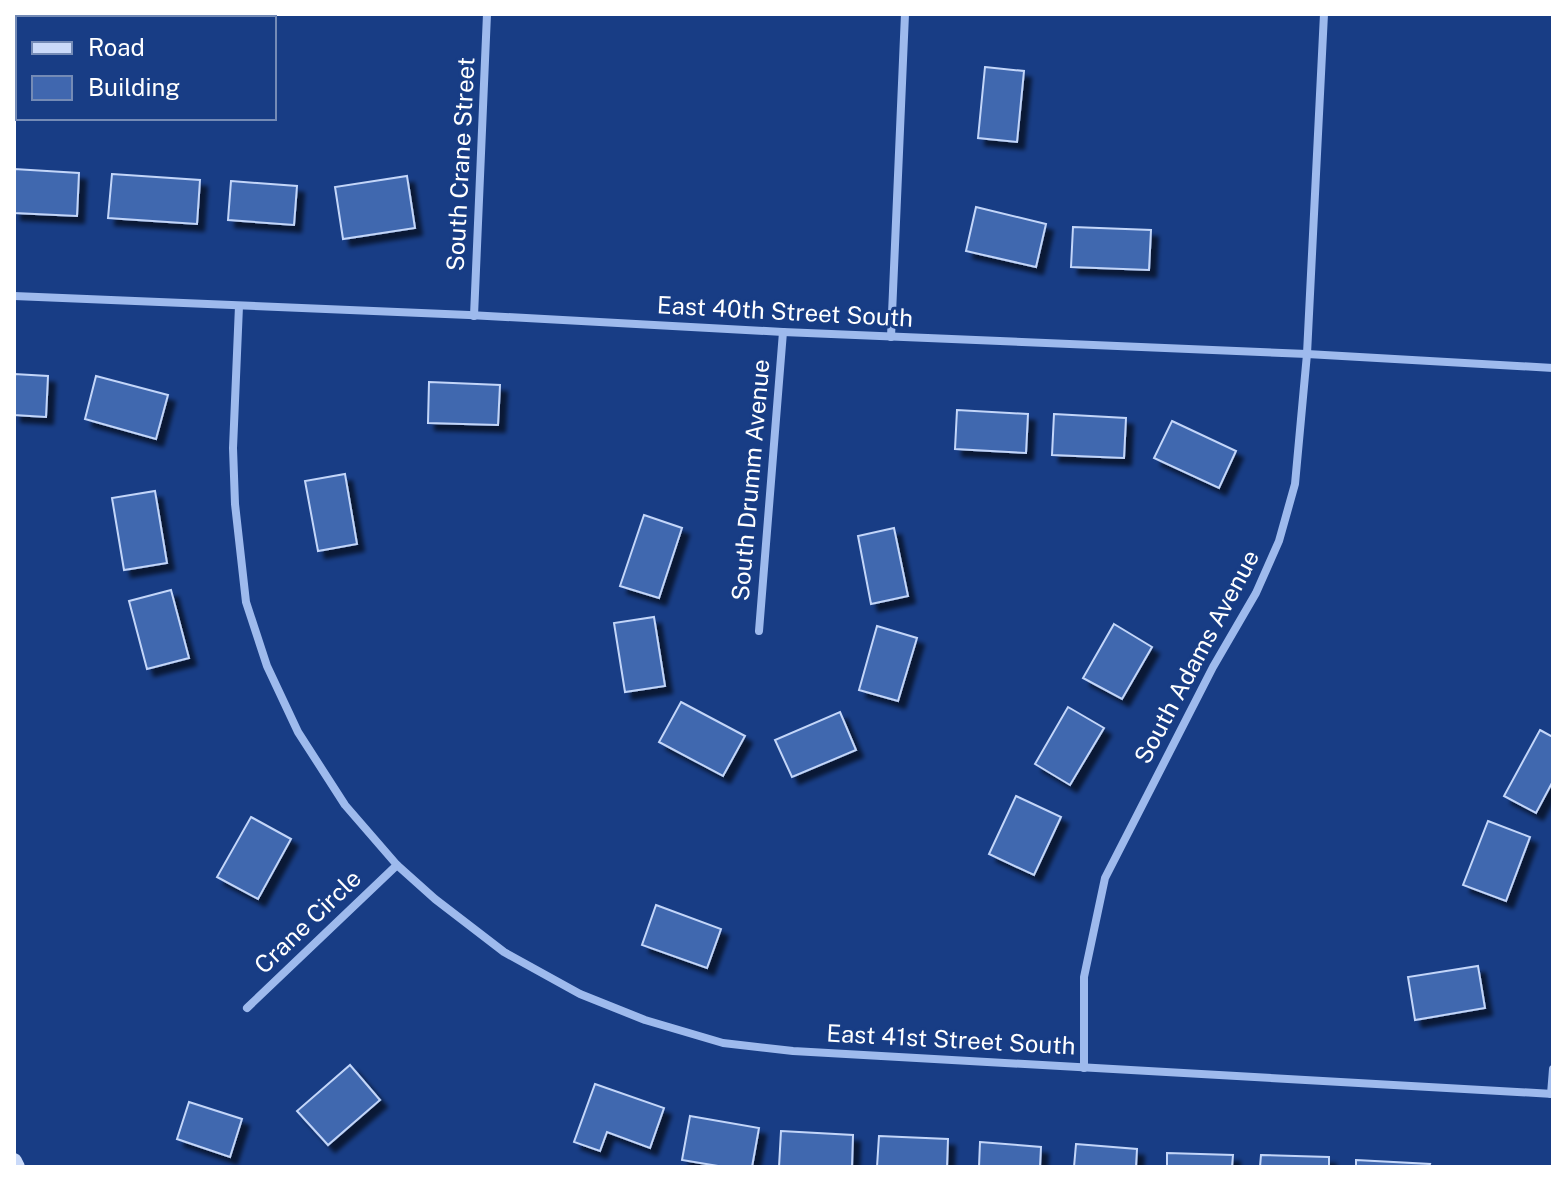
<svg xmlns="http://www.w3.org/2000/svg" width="1567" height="1181" font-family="'Public Sans',sans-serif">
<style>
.building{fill:#4067af;stroke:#c3d6f9;stroke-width:2;filter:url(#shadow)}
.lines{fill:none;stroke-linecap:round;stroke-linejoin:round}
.street{stroke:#9ebaed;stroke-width:8}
.secondary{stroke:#cadaf9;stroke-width:16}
.labels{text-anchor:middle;stroke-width:6;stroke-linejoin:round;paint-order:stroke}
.street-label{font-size:24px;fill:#fff;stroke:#183d85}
</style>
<defs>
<filter id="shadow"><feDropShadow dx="7" dy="7" stdDeviation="2" flood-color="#0009"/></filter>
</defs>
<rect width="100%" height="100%" fill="#183d85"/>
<g class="building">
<polygon points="985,67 1024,71 1017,142 978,138"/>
<polygon points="14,169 79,173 77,216 14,213"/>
<polygon points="112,174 200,180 197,224 108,218"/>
<polygon points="407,176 415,228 343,239 335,187"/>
<polygon points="231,181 297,186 294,225 228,220"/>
<polygon points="976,207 1046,224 1036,267 966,251"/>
<polygon points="1073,227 1151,230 1149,270 1071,267"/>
<polygon points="14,374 48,376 46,417 14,415"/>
<polygon points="96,376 168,395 156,439 85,419"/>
<polygon points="429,382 500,385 498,425 428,423"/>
<polygon points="957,410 1028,414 1026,453 955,449"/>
<polygon points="1054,414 1126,418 1124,458 1052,455"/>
<polygon points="1172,421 1236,451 1219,488 1154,458"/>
<polygon points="345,474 357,544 318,551 305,481"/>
<polygon points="155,491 167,563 124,570 112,498"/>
<polygon points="644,515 682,528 659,598 620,586"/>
<polygon points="894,528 908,596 871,604 858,536"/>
<polygon points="171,590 189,658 147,669 129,601"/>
<polygon points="654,617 665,686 625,692 614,623"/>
<polygon points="1114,624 1152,647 1122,699 1083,678"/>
<polygon points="877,626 917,638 898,701 859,690"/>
<polygon points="681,702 745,736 723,776 659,742"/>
<polygon points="1068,707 1104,728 1070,785 1035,764"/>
<polygon points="840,712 856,750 792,777 775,740"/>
<polygon points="1540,730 1553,737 1553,781 1536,813 1504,796"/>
<polygon points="1016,796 1061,817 1034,875 989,854"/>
<polygon points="251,817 291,839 258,899 217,877"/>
<polygon points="1488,821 1530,837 1506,901 1463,885"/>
<polygon points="656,905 721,929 707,968 642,945"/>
<polygon points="1478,966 1485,1008 1415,1020 1408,977"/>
<polygon points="350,1065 380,1100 328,1145 297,1111"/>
<polygon points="595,1084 664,1108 650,1148 607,1132 600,1151 574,1142"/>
<polygon points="189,1102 242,1119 230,1157 177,1139"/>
<polygon points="690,1116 759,1128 752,1167 724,1167 682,1160"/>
<polygon points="781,1131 853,1135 852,1167 779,1167"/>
<polygon points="879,1136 948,1139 947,1167 877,1167"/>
<polygon points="980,1142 1041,1147 1040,1167 979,1167"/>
<polygon points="1076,1144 1137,1149 1136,1167 1074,1167"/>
<polygon points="1167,1153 1233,1155 1232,1167 1167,1167"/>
<polygon points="1261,1155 1329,1157 1329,1167 1260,1167"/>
<polygon points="1356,1160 1430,1164 1429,1167 1356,1167"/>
</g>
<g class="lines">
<g class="street">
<polyline points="14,296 469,315 783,332 1307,354 1553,368"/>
<polyline points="239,306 233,448 235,504 246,602 267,666 298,732 345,805 397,865 435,899 504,952 580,994 645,1020 723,1043 793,1051 1553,1094"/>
<polyline points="474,316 487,14"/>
<polyline points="891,337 905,14"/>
<polyline points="759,631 783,332"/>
<polyline points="247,1008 397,865"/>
<polyline points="1084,1068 1084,977 1105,878 1213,667 1256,593 1279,541 1295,484 1307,354 1324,14"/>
<polyline points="1551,1094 1553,1069"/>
</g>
<polyline class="secondary" points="14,1161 17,1167"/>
</g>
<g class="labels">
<g class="street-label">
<text transform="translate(461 164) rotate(-87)" y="8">South Crane Street</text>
<text transform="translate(785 312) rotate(3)" y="8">East 40th Street South</text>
<text transform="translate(751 480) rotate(-85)" y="8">South Drumm Avenue</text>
<text transform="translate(1197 657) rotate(-62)" y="8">South Adams Avenue</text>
<text transform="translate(308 922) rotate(-44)" y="8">Crane Circle</text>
<text transform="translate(951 1040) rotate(3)" y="8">East 41st Street South</text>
</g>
</g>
<rect width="1567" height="1181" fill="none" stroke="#ffffff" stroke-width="32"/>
<rect x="16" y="16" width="260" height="104" fill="#183d85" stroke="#748bb6" stroke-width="2"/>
<rect x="32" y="42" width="40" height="12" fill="#cadaf9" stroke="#748bb6" stroke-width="2"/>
<text x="88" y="56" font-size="24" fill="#ffffff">Road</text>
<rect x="32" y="76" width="40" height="24" fill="#4067af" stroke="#748bb6" stroke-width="2"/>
<text x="88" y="96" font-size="24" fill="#ffffff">Building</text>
</svg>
